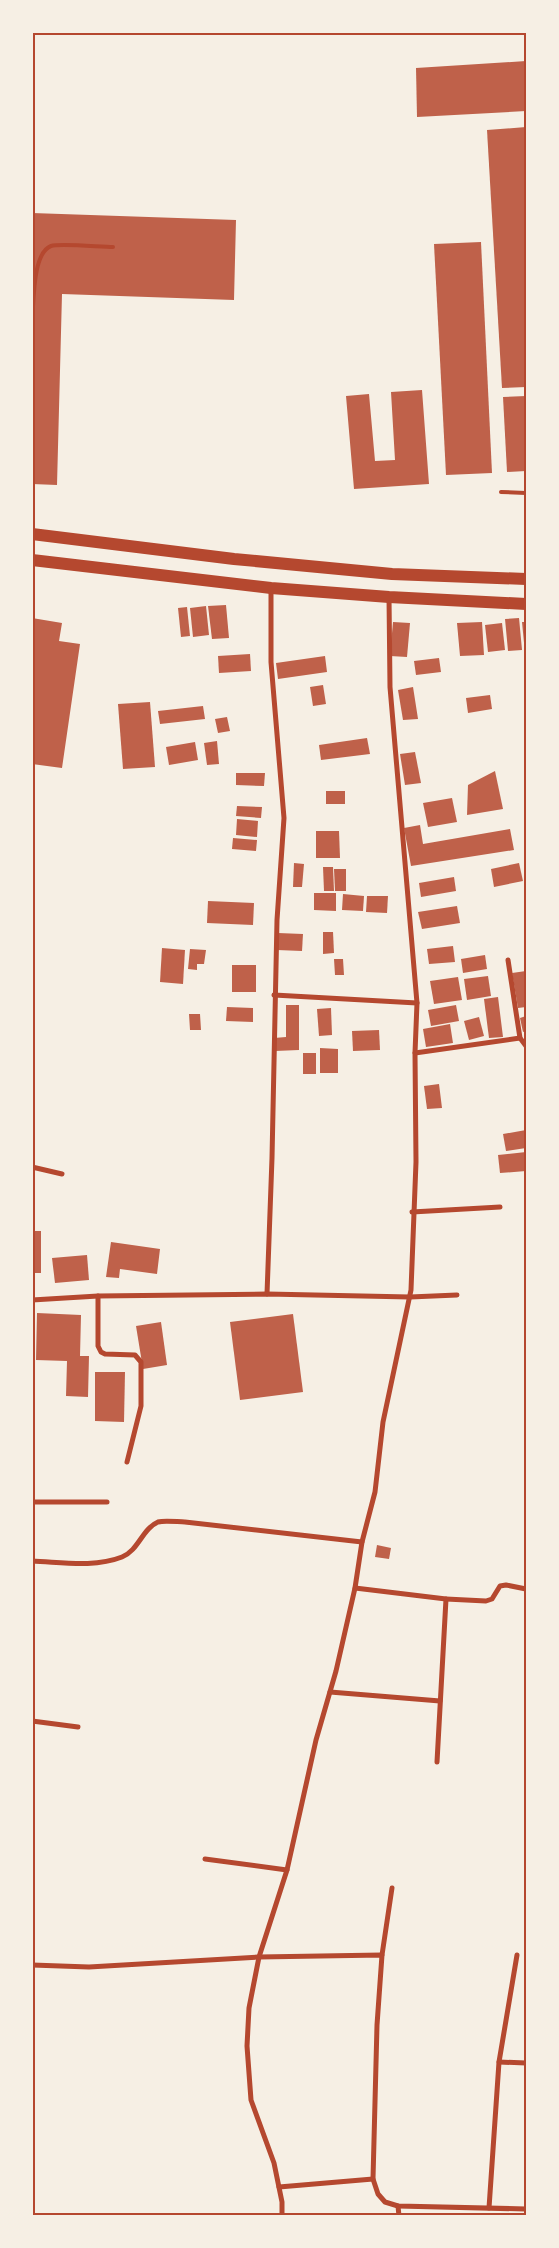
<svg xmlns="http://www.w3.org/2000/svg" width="559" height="2248" font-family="Cabin,sans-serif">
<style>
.building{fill:#bf614a}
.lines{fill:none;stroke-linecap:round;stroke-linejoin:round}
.service{stroke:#b5482f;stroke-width:4}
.minor{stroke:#b5482f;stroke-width:5}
.trunk{stroke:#b5482f;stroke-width:12}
.neatline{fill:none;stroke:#b5482f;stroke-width:2}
</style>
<rect width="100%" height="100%" fill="#f6efe4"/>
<g class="building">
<polygon points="526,61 526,111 417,117 416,68"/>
<polygon points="526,127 526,387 502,388 487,130"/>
<polygon points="32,213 236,220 234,300 62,294 57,485 32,484"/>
<polygon points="481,242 492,473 446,475 434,244"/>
<polygon points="422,390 429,484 354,489 346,396 369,394 375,461 395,460 391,392"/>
<polygon points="526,396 526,471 507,472 503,397"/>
<polygon points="226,605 229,638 212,639 208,606"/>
<polygon points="206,606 209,635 193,637 190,608"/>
<polygon points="187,607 190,636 181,637 178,608"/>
<polygon points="32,618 62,623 59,641 80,644 62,768 32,764"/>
<polygon points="519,618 522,650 508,651 505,619"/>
<polygon points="393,622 410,623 407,657 390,656"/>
<polygon points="482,622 484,655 460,656 457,623"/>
<polygon points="522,622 526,622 526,653 525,653"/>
<polygon points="502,623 505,650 488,652 485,625"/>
<polygon points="250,654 251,671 219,673 218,656"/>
<polygon points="325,656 327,672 278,679 276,663"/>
<polygon points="439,658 441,672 416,675 414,661"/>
<polygon points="323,685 326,704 313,706 310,687"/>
<polygon points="413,687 418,719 403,720 398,690"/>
<polygon points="490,695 492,709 468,713 466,698"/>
<polygon points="150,702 155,767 123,769 118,704"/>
<polygon points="203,706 205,719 160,724 158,711"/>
<polygon points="227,717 230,731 218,733 215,719"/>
<polygon points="367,738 370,754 321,760 319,745"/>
<polygon points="217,741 219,764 207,765 204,743"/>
<polygon points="195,742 198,760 169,765 166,747"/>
<polygon points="415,752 421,783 405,785 400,754"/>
<polygon points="495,771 503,809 467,815 468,785"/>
<polygon points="236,773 265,773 264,786 236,785"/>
<rect x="326" y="791" width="19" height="13"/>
<polygon points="452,798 457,822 428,827 423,803"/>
<polygon points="237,806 262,807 261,818 236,816"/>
<polygon points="237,819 258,821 257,837 236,835"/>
<polygon points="420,825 423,844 510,829 514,850 411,866 404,828"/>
<polygon points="316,831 339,831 340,858 316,858"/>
<polygon points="233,838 257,840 256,851 232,849"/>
<polygon points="294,863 304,864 302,887 293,887"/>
<polygon points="519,863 523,881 494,887 491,869"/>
<polygon points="323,867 333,867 334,891 324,891"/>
<polygon points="334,869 346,869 346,891 335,891"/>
<polygon points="454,877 456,891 421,897 419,883"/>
<polygon points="314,893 336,893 336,911 314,910"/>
<polygon points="343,894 364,896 363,911 342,910"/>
<polygon points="367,896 388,896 387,913 366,912"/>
<polygon points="208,901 254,903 253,925 207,923"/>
<polygon points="457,906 460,923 422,929 418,912"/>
<polygon points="323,932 333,932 334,953 323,954"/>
<polygon points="278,933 303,934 302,951 277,950"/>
<polygon points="453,946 455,962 429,964 427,949"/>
<polygon points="162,948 185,950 183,984 160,982"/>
<polygon points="190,949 206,950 204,964 197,964 197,970 188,969"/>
<polygon points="485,955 487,969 463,973 461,959"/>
<polygon points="334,959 343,959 344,975 335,975"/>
<rect x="232" y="965" width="24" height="27"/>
<polygon points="526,971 526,1007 518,1008 512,973"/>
<polygon points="488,976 491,996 467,1000 464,979"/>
<polygon points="458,977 462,1000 434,1004 430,981"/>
<polygon points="498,997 503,1037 489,1038 484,999"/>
<polygon points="286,1005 299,1005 299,1050 275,1051 274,1038 286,1037"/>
<polygon points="456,1005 459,1021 431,1026 428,1010"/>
<polygon points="227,1007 253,1008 253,1022 226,1021"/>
<polygon points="331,1008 332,1035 319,1036 317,1009"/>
<polygon points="189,1014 200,1014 201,1030 190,1030"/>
<polygon points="526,1016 526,1031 523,1032 520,1018"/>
<polygon points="479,1017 484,1036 469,1040 464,1021"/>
<polygon points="450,1024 453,1043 426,1047 423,1029"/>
<polygon points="379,1030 380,1050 353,1051 352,1031"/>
<polygon points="320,1048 338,1049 338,1073 320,1073"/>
<rect x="303" y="1053" width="13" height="21"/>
<polygon points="439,1084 442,1108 427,1109 424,1086"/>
<polygon points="526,1130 526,1148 506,1151 503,1134"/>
<polygon points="526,1152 526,1171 500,1173 498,1155"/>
<rect x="32" y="1231" width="9" height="42"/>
<polygon points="111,1242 160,1249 157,1274 120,1269 119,1278 106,1277"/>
<polygon points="87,1255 89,1280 55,1283 52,1258"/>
<polygon points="37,1313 81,1315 80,1356 89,1356 88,1397 66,1396 67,1361 36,1360"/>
<polygon points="293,1314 303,1392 240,1400 230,1322"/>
<polygon points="161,1322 167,1365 143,1369 136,1326"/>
<polygon points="95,1372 125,1372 124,1422 95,1421"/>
<polygon points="377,1545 391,1548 389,1559 375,1557"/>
</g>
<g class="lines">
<g class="service">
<path d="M32,322C34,304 32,253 51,246C60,243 101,247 113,247"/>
<polyline points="501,492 526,493"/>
</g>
<g class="minor">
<polyline points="508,960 520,1038 526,1046"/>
<polyline points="274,995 417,1003"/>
<polyline points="415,1053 520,1038"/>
<polyline points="32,1167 62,1174"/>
<polyline points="412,1212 500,1207"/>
<polyline points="267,1294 272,1158 277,920 284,818 271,662 271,588"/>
<polyline points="98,1296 98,1346 101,1352 105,1354 135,1355 141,1362 141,1406 127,1462"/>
<polyline points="32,1300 98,1296 267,1294 410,1297 457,1295"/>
<polyline points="32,1502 107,1502"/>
<path d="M32,1561C61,1562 94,1568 122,1557C139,1550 142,1529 158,1522C165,1520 178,1522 185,1522L362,1542"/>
<polyline points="355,1588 446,1599 437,1762"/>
<polyline points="446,1599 486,1601 492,1599 500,1586 506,1585 526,1589"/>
<polyline points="330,1692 440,1701"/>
<polyline points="32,1721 78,1727"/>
<polyline points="205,1859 287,1870"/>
<polyline points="382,1955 392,1888"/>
<polyline points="32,1965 89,1967 259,1957 382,1955 377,2025 373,2179 378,2194 385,2202 398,2206 526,2209"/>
<polyline points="499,2062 526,2063"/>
<polyline points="279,2187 373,2179"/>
<polyline points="398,2206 399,2216"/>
<polyline points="489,2208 499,2062 517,1955"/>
<polyline points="282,2216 282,2202 274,2163 251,2100 247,2046 249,2008 259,1957 287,1870 316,1740 336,1671 355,1588 362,1542 375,1492 383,1422 411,1290 416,1162 415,1053 417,1003 390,687 389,597"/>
</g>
<g class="trunk">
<polyline points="32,534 234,559 392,574 526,579"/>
<polyline points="32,560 271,588 389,597 526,604"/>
</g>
</g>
<rect width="559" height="2248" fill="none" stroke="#f6efe4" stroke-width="68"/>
<rect x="34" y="34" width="491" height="2180" class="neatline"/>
</svg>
